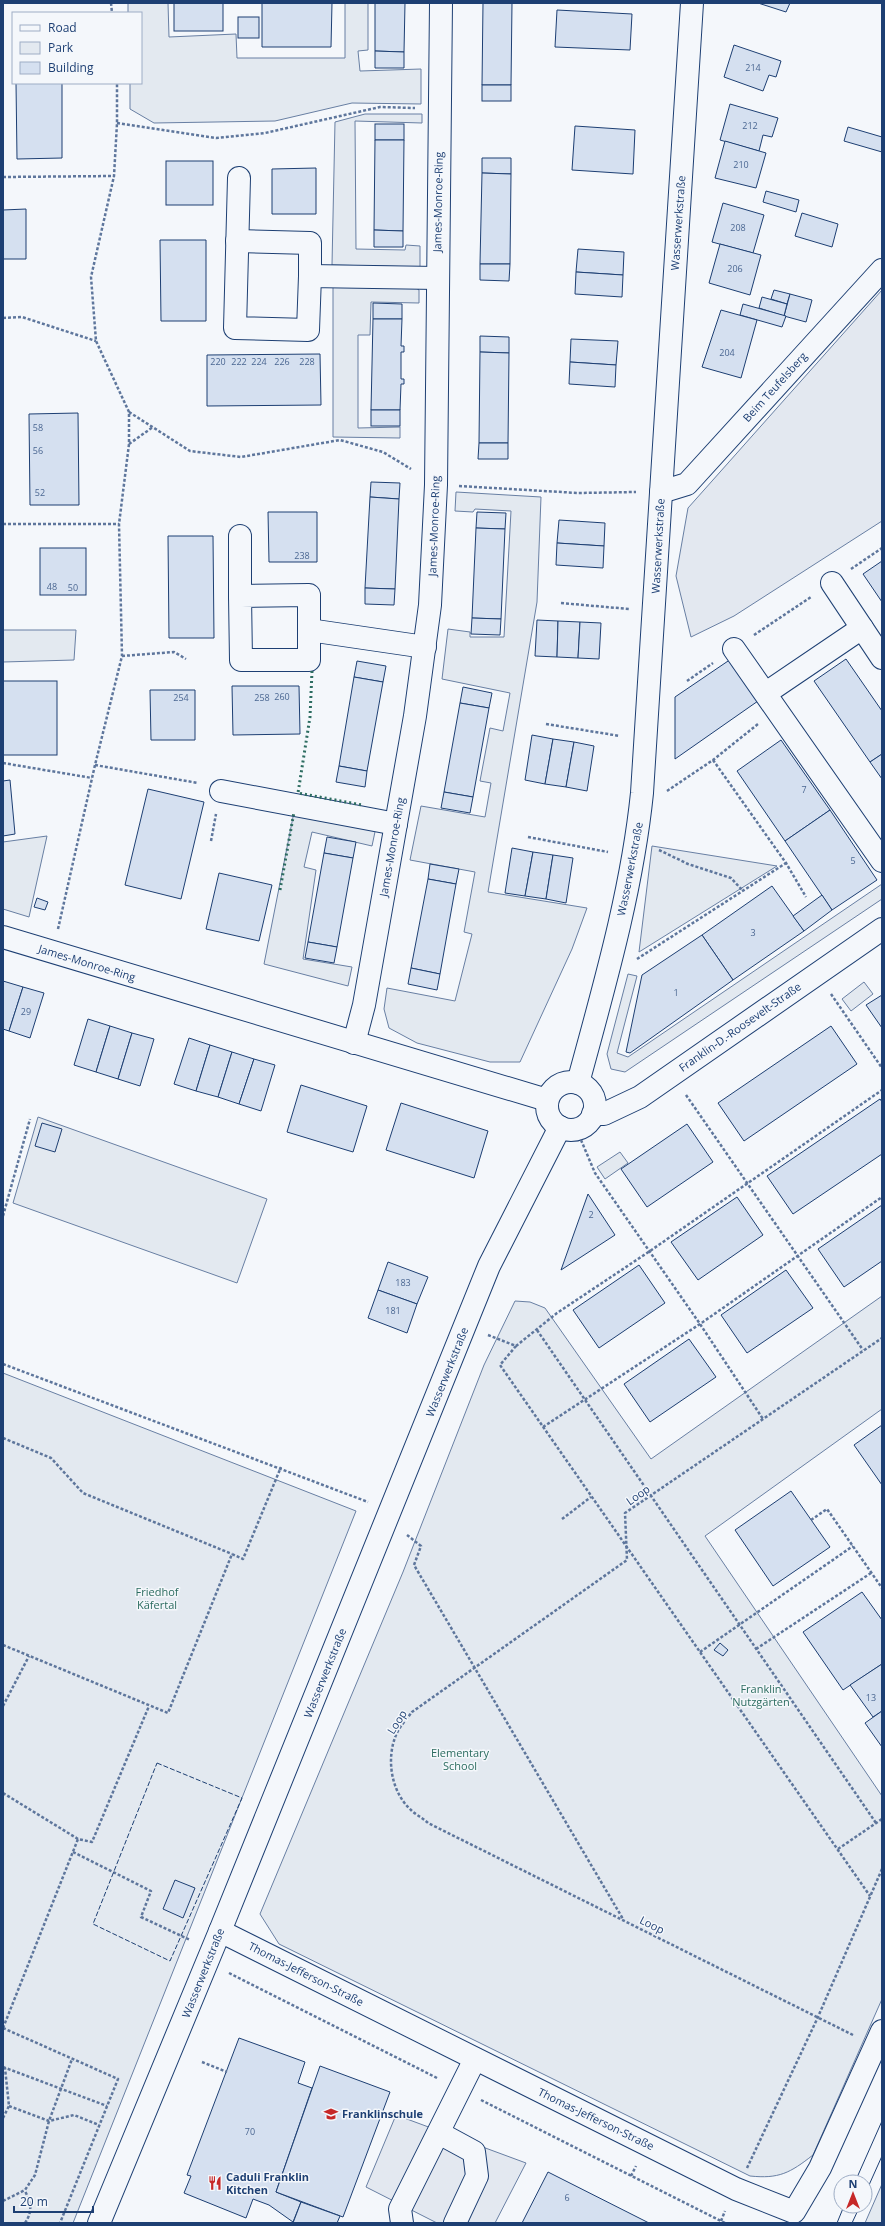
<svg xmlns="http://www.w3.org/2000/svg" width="885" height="2226" font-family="'Open Sans',sans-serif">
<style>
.green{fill:#e3e9f0;stroke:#687fa3}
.parking{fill:#e3e8f0;stroke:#687fa3}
.building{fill:#d5e0f0;stroke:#1d3f73}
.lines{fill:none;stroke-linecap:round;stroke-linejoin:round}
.minor-casing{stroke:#1d3f73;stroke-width:24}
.path{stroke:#5e769c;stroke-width:2.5;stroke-dasharray:3 2;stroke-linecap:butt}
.minor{stroke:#f4f7fb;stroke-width:22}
.tram{stroke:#1d3f73;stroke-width:1}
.hedge{stroke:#2c6c60;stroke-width:3;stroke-dasharray:2 3;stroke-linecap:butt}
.fence{stroke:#1d3f73;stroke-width:1;stroke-dasharray:5 2;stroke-linecap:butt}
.labels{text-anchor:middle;stroke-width:3;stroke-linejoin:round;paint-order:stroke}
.number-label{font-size:9px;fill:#4b6792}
.street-label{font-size:11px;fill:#1d3f73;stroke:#f4f7fb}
.park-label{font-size:11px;fill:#2c6c60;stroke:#f4f7fb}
.poi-label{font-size:11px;font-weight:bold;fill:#1d3f73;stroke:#f4f7fb;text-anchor:start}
</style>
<rect width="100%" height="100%" fill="#f4f7fb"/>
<g class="green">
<polygon points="128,3 168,3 169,37 236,34 237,58 345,58 345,3 368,3 368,50 358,51 360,71 421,69 421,104 352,103 275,121 154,123 130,109 130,83 141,83 141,13 128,13"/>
<polygon points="365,114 422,114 422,123 355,121 356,249 405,250 406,245 420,246 420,267 332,265 335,122"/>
<polygon points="333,285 412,285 419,290 419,303 371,302 370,335 358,335 358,428 400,427 400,438 333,437"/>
<polygon points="456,492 541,497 537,602 488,892 587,908 572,949 520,1062 490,1062 417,1043 389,1028 384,1009 387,988 455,1001 472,934 464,932 475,872 410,860 421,806 485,817 491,783 480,781 490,728 503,731 510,693 442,679 448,629 470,632 470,637 504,637 511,511 475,509 473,512 455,511"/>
<polygon points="3,630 76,630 74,660 3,662"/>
<polygon points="294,812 376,827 372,846 312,832 304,867 316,870 303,959 352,967 348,986 264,964"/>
<polygon points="47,836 29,917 3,909 3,842"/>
<polygon points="652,846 777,866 639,952"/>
<polygon points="882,884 882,899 625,1072 611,1069 607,1054 628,974 637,976 617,1053 628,1057"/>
<polygon points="864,982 873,994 851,1011 842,999"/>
<polygon points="38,1117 267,1199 237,1283 13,1203"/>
<polygon points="620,1152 628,1163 605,1179 597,1167"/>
<path d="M882,1296V1409L705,1536L882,1796V1999L813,2155C790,2173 779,2179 750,2176L279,1944L260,1914L403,1572L484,1365L515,1301L530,1302L545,1308L651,1459Z"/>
<polygon points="3,1373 356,1511 73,2223 3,2223"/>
<polygon points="882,2184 882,2223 865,2223"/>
</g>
<g class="parking">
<polygon points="882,290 882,521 734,616 691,637 676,576 688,508"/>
<polygon points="396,2115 526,2163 495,2223 437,2223 366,2187"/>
</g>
<g class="building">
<rect x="174" y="3" width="49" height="28"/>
<polygon points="262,3 332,3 331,47 262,47"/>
<polygon points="375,3 405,3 404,52 375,51"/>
<polygon points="483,3 512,3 511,85 482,85"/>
<polygon points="758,3 790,3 786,12"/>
<polygon points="557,10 632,14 630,50 555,47"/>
<rect x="238" y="17" width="21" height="21"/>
<polygon points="734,45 781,61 776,77 769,75 763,91 724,77"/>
<polygon points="375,51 404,52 404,68 375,68"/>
<polygon points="16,83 62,83 62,158 17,159"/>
<rect x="482" y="85" width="29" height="16"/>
<polygon points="730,104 778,118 772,137 763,135 759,151 720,140"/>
<rect x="375" y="124" width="29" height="16"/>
<polygon points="575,126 635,130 633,174 572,170"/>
<polygon points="848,127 882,137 882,152 844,141"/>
<polygon points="375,140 404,140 403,231 374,230"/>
<polygon points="725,141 766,153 756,188 715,178"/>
<polygon points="482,158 511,158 511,174 482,173"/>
<rect x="166" y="161" width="47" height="44"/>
<polygon points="316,168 316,214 272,214 272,169"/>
<polygon points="482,173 511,174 510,264 480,264"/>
<polygon points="766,191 799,200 796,212 763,202"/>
<polygon points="723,203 764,215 753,253 712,242"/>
<polygon points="26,209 26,259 3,259 3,210"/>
<polygon points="802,213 838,224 832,247 795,236"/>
<polygon points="374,230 403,231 403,247 374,247"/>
<polygon points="160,240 206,240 206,321 161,321"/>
<polygon points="720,244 761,255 750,295 709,283"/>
<polygon points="578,249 624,252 623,275 576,272"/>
<polygon points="480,264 510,264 509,281 480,280"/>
<polygon points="576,272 623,275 622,297 575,294"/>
<polygon points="774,290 790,294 787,304 771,299"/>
<polygon points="790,294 812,300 806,322 784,316"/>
<polygon points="762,297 787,304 784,316 759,308"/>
<polygon points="373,303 402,304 402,319 373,319"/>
<polygon points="743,304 786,316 782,327 740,315"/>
<polygon points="721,310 757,320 741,378 702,367"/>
<polygon points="373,319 402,319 401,346 404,346 404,352 401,352 401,379 404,379 404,384 401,384 400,410 371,410"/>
<polygon points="480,336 509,337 509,353 480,352"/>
<polygon points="571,339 618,341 616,365 570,362"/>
<polygon points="480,352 509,353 508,443 479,443"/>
<polygon points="320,354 321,405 207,406 207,355"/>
<polygon points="570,362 616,365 615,387 569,384"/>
<rect x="371" y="410" width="29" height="16"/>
<polygon points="78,413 79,505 30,505 29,414"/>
<polygon points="479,443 508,443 508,459 478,459"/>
<polygon points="371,482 400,483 399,499 370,497"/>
<polygon points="370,497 399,499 395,589 365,588"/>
<polygon points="268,512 317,512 317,562 269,562"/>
<polygon points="477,512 506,513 505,529 476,528"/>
<polygon points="559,520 605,523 604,546 557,543"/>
<polygon points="476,528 505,529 501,619 472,618"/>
<polygon points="168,536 213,536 214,638 169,638"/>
<polygon points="557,543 604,546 603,568 556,565"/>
<rect x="40" y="548" width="46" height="47"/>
<polygon points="882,561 882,602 863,574"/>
<polygon points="365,588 395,589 394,605 365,604"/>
<polygon points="472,618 501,619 500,635 471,634"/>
<polygon points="537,620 558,621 557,657 535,656"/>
<polygon points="558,621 580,622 578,658 557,657"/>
<polygon points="580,622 601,623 599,659 578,658"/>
<polygon points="731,659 758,701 675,759 675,697"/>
<polygon points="846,659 882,711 882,754 870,762 814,681"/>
<polygon points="357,661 386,666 383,682 354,677"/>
<polygon points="354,677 383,682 367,771 339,766"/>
<rect x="3" y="681" width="54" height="74"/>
<polygon points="232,686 299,686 300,734 233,735"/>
<polygon points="463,687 492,693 489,708 460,703"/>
<polygon points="150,690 195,690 195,740 151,740"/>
<polygon points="460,703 489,708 473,797 444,792"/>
<polygon points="532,735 553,739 545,784 525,780"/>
<polygon points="553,739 574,742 566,787 545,784"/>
<polygon points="781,740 830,810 785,841 737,771"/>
<polygon points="574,742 594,746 587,791 566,787"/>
<polygon points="882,754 882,779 870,762"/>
<polygon points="339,766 367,771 365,787 336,782"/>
<polygon points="10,780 15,834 3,836 3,781"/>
<polygon points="148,789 204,802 181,899 125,885"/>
<polygon points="444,792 473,797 470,813 441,808"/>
<polygon points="830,810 877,880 832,910 785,841"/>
<polygon points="327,837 356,842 353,858 324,853"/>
<polygon points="512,848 533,852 525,896 505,893"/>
<polygon points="533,852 553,855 546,899 525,896"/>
<polygon points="324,853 353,858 337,947 308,942"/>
<polygon points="553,855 573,858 566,903 546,899"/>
<polygon points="430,864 459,869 456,884 428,879"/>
<polygon points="219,873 272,885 259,941 206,929"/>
<polygon points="428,879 456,884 440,974 411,968"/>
<polygon points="772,886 804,931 733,980 702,935"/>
<polygon points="822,895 832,910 804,931 793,916"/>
<polygon points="37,898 48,902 45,910 34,907"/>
<polygon points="702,935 733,980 630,1053 626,1052 642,975"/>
<polygon points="308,942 337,947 334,963 305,958"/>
<polygon points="411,968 440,974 437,990 408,984"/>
<polygon points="3,981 23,987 9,1031 3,1029"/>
<polygon points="23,987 44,993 30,1038 9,1031"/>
<polygon points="882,995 882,1028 866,1005"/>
<polygon points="88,1019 110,1026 96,1072 74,1065"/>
<polygon points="110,1026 132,1033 118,1079 96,1072"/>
<polygon points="831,1026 857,1064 744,1141 718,1103"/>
<polygon points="132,1033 154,1039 140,1086 118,1079"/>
<polygon points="189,1038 210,1045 196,1091 174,1084"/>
<polygon points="210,1045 232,1052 218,1097 196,1091"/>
<polygon points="232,1052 254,1059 239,1104 218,1097"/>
<polygon points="254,1059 275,1065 261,1111 239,1104"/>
<polygon points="301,1085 367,1106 353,1152 287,1132"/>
<polygon points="880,1099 882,1102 882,1154 793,1214 767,1176"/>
<polygon points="401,1103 488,1131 474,1178 386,1150"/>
<polygon points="42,1123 62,1129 55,1152 35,1146"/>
<polygon points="687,1124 713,1162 647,1207 621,1169"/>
<polygon points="588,1194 615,1235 561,1270"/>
<polygon points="737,1197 763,1235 698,1280 671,1242"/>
<polygon points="882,1205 882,1261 844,1287 818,1249"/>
<polygon points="388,1262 428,1277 417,1304 378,1290"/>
<polygon points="639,1265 665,1303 599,1348 573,1310"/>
<polygon points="786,1270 813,1308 747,1353 721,1315"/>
<polygon points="378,1290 417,1304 407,1333 368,1318"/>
<polygon points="689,1339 716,1377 650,1422 624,1384"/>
<polygon points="882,1425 882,1485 854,1445"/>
<polygon points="791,1491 830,1547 773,1586 735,1530"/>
<polygon points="862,1592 882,1620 882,1664 843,1690 803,1632"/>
<polygon points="720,1643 728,1650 723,1656 714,1650"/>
<polygon points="882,1664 882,1711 873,1717 850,1685"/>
<polygon points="882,1711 882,1747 865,1723"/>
<polygon points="175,1880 195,1888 183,1918 163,1909"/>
<polygon points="239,2038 305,2062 298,2083 312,2088 276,2192 301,2202 293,2222 269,2205 253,2199 246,2218 184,2193 191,2176 187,2175"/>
<polygon points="320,2066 390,2092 343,2217 276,2192"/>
<polygon points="548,2172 649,2223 522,2223"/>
<polygon points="301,2202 340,2216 337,2223 293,2223"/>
</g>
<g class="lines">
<defs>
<g id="minor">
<polyline points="239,178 235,328 308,330 310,276 437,278"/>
<polyline points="237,241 310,243 310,276"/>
<polyline points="661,492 687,484 882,270"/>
<polyline points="832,583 882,658"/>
<polygon points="309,595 309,660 241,660 240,596"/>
<polyline points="240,596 240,536"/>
<polyline points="309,630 425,647"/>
<polyline points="734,649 882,861"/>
<polyline points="766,693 862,628"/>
<polyline points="221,791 396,824"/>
<polyline points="3,937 547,1100"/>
<polyline points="354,1043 364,1005 415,716 430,605 436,485 441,3"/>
<circle cx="571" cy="1106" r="24"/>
<path d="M578,1083C604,987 632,891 642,793L692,3"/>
<polyline points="593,1114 604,1114 640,1097 882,929"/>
<polyline points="220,1931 736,2189 794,2212 820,2168 882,2031"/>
<polyline points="439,2133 474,2152 477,2176 455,2223"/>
<polyline points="99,2223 220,1931 489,1266 560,1127"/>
<polyline points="402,2223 400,2209 475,2059"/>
</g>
</defs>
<use href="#minor" class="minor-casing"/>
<g class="path">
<polyline points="111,3 112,13"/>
<polyline points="117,123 216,138 265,133 380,107 415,108"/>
<polyline points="3,177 114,176"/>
<polyline points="3,318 22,317 96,341"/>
<polyline points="129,412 190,451 241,457 340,440 383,452 411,469"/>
<polyline points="129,444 153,427"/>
<polyline points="459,486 578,493 636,492"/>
<polyline points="3,524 119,524"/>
<polyline points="851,569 882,548"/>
<polyline points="561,603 629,609"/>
<polyline points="754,635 811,597"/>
<polyline points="122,656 174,652 186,659"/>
<polyline points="687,681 713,663"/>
<polyline points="546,724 620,736"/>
<polyline points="713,760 786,863 806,897"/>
<polyline points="3,763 92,778"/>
<polyline points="95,765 198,783"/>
<polyline points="667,791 713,760 758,724"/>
<polyline points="528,837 608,852"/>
<polyline points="211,841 216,814"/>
<polyline points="659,850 688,864 731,878 743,891"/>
<polyline points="58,929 95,765 122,656 119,524 129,444 129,412 96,341 91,277 114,176 117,123 117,83"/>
<polyline points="637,959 786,863"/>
<polyline points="831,994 882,1068"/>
<polyline points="686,1095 863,1350"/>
<polyline points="581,1140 595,1173 700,1324 763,1419"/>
<polyline points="3,1216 30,1119"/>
<polyline points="537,1330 876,1823"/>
<polyline points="488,1335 516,1346 557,1313 650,1251 882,1090"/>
<polyline points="516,1346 500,1365 870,1896"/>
<polyline points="3,1364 368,1502"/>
<polyline points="543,1427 700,1324 882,1197"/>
<polyline points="3,1438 51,1458 83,1493 232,1554"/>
<polyline points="562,1519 591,1497"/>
<polyline points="811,1520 827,1509 882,1588"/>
<polyline points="407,1535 421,1546 414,1565 623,1919"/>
<polyline points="3,1645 168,1713 232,1554 243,1559 281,1467"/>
<polyline points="756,1649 871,1573"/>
<polyline points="700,1652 853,1546"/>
<polyline points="3,1706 29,1656"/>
<polyline points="3,1793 78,1839 92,1842 149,1706"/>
<polyline points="838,1849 882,1819"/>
<polyline points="73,1852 151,1891 141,1917 190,1940"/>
<polyline points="229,1973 437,2078"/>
<polyline points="3,2028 118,2079 60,2223"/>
<polyline points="3,2028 78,1839"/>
<path d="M853,2035L428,1823C423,1818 416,1815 411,1810C391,1792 386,1759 396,1735C399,1727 407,1719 412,1712L627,1560L625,1513L882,1338"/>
<polyline points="202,2062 227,2072"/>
<polyline points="3,2067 107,2106"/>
<polyline points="481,2100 725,2223"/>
<polyline points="9,2106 49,2121 74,2115 99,2125"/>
<polyline points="3,2118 9,2106 5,2068"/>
<polyline points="747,2168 818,2017 882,1869"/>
<polyline points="631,2176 636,2166"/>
<polyline points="3,2201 25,2190 35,2175 49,2121 72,2059"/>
<polyline points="721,2221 725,2211"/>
<path d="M25,2223C33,2211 31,2203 25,2191"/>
</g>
<use href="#minor" class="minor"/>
<g class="tram">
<polyline points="855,2182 882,2121"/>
<polyline points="865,2194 882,2156"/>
<polyline points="837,2223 844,2206"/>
<polyline points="852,2223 860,2206"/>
</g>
<g class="hedge">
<polyline points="312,671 310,717 298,793 362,805"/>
<polyline points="280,890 294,812"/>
</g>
<polygon class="fence" points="157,1763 242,1798 170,1961 93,1924"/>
</g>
<defs>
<symbol id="school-bare" viewBox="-9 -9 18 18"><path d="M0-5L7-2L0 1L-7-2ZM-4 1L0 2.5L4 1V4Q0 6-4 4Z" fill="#c62828" stroke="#f4f7fb" stroke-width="2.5" paint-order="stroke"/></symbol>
<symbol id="restaurant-bare" viewBox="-9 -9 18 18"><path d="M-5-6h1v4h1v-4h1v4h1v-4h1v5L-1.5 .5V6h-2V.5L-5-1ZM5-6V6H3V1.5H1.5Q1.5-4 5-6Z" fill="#c62828" stroke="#f4f7fb" stroke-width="2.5" paint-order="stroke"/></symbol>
</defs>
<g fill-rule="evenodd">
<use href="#school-bare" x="321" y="2104" width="20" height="20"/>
<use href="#restaurant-bare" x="205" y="2173" width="20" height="20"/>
</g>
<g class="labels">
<g class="number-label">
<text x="753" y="71">214</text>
<text x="750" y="129">212</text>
<text x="741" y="168">210</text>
<text x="738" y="231">208</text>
<text x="735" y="272">206</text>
<text x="727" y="356">204</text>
<text x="218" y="365">220</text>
<text x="239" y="365">222</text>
<text x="259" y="365">224</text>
<text x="282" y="365">226</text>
<text x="307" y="365">228</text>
<text x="38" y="431">58</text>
<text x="38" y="454">56</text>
<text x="40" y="496">52</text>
<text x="302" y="559">238</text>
<text x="52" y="590">48</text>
<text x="73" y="591">50</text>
<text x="282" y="700">260</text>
<text x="181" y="701">254</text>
<text x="262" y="701">258</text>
<text x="804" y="793">7</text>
<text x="853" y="864">5</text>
<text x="753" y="936">3</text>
<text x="676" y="996">1</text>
<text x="26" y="1015">29</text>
<text x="591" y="1218">2</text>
<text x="403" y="1286">183</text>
<text x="393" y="1314">181</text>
<text x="871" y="1701">13</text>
<text x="250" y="2135">70</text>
<text x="567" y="2201">6</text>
</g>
<g class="street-label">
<text transform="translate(438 202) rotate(-89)" y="4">James-Monroe-Ring</text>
<text transform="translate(678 223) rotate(-86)" y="4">Wasserwerkstraße</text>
<text transform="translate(775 387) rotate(-48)" y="4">Beim Teufelsberg</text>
<text transform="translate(434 526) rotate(-88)" y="4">James-Monroe-Ring</text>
<text transform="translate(658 546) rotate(-87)" y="4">Wasserwerkstraße</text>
<text transform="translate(392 847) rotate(-80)" y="4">James-Monroe-Ring</text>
<text transform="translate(630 869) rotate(-79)" y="4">Wasserwerkstraße</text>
<text transform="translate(87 963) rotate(17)" y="4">James-Monroe-Ring</text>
<text transform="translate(740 1027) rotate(-35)" y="4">Franklin-D.-Roosevelt-Straße</text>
<text transform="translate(447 1372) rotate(-68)" y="4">Wasserwerkstraße</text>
<text transform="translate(638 1495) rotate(-35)" y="4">Loop</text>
<text transform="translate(325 1673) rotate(-68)" y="4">Wasserwerkstraße</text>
<text transform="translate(397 1722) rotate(-58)" y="4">Loop</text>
<text transform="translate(652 1925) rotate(27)" y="4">Loop</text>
<text transform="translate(203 1973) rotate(-68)" y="4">Wasserwerkstraße</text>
<text transform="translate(306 1974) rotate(27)" y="4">Thomas-Jefferson-Straße</text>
<text transform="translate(596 2119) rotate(26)" y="4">Thomas-Jefferson-Straße</text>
</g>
<g class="park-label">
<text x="157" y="1596">Friedhof<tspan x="157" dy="13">Käfertal</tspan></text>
<text x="761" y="1693">Franklin<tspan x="761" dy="13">Nutzgärten</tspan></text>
<text x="460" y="1757">Elementary<tspan x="460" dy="13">School</tspan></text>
</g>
<g class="poi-label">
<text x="342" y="2118">Franklinschule</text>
<text x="226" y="2181">Caduli Franklin<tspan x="226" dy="13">Kitchen</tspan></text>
</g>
</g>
<rect width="885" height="2226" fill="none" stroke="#1d3f73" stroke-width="8"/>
<rect x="12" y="12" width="130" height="72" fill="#f4f7fb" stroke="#9eadc5"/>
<rect x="20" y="25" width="20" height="6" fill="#f4f7fb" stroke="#9eadc5"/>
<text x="48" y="32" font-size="12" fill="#1d3f73">Road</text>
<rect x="20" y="42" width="20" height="12" fill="#e3e9f0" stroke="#9eadc5"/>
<text x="48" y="52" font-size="12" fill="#1d3f73">Park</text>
<rect x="20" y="62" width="20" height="12" fill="#d5e0f0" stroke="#9eadc5"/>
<text x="48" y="72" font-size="12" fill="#1d3f73">Building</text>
<g transform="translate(853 2194)"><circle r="19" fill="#f4f7fb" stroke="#9eadc5"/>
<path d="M0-3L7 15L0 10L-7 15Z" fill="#c62828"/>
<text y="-6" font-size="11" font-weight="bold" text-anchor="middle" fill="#1d3f73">N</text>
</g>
<path d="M14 2206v6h79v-6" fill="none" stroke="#1d3f73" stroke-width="2"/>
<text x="20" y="2206" font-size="12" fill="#1d3f73" stroke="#f4f7fb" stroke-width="3" paint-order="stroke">20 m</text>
</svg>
